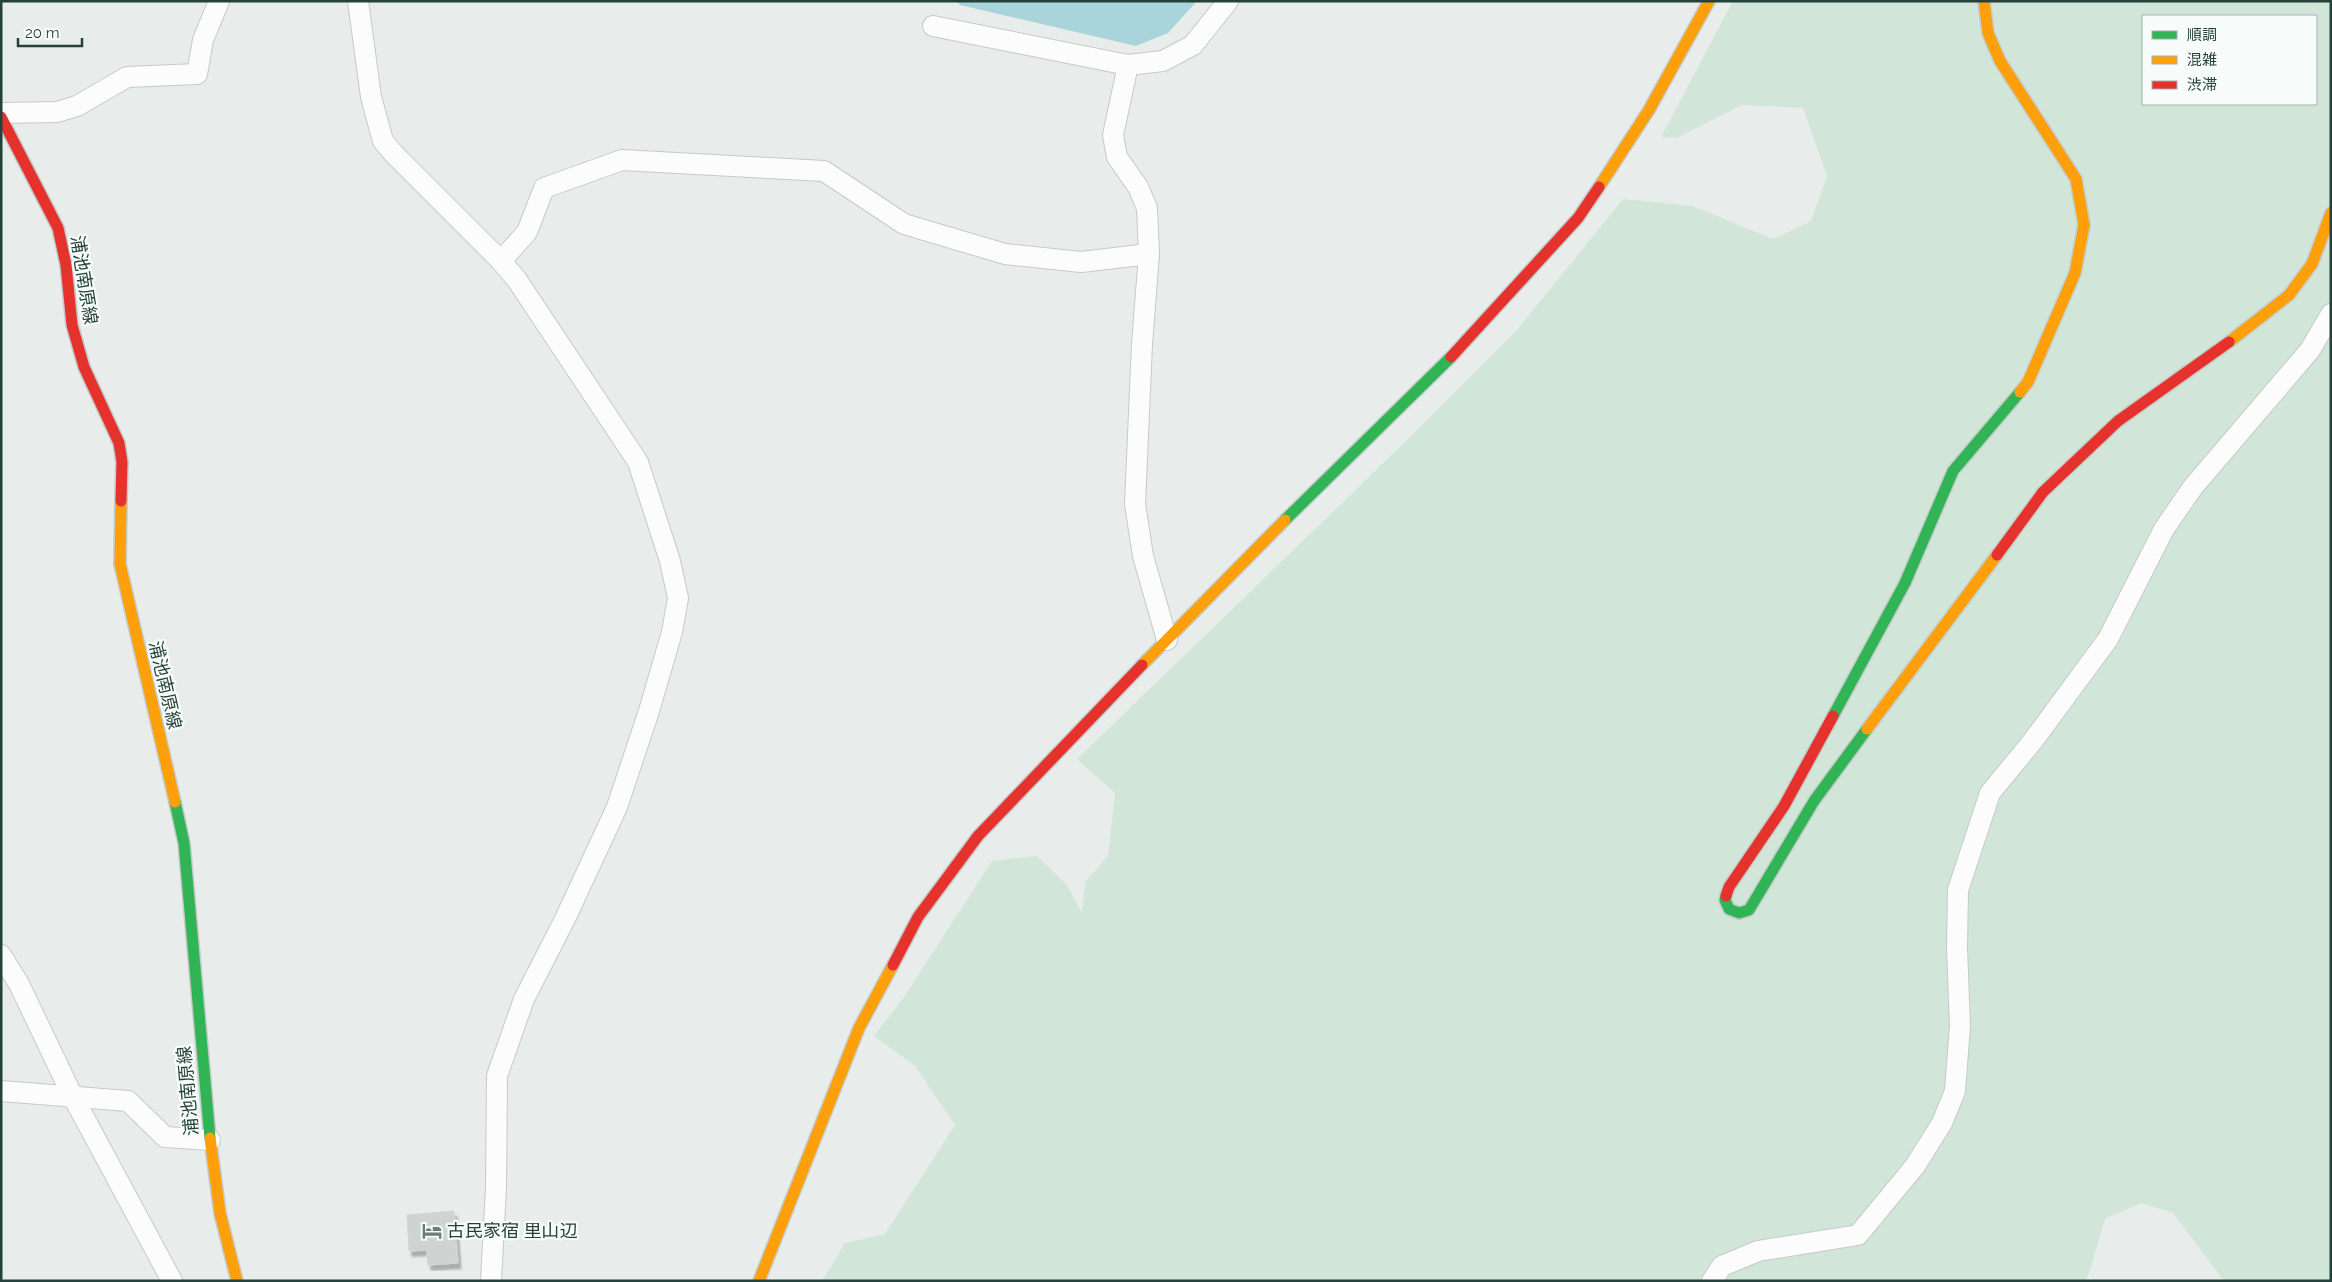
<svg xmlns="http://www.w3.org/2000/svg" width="2332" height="1282" font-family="Raleway,'Noto Sans JP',sans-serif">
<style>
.green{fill:#d1e6d8;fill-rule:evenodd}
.water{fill:#a9d4db}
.building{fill:#cfd4d2;stroke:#d1d6d4;filter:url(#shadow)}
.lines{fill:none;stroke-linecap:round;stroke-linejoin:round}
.street-casing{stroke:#c5cac8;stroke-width:22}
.fast-casing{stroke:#c3cbc8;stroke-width:14}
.slow-casing{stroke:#c3cbc8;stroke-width:14}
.jam-casing{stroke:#c3cbc8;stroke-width:14}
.street{stroke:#fcfcfc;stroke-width:20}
.fast{stroke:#30b455;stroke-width:11}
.slow{stroke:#ff9f0a;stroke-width:11}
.jam{stroke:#e5322d;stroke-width:11}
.labels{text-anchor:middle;stroke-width:4.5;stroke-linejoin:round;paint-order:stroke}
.street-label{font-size:18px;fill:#24423a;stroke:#f7fbf9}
.poi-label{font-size:18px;fill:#24423a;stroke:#f7fbf9;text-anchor:start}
</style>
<defs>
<filter id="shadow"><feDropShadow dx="3" dy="5.5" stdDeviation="1" flood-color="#0004"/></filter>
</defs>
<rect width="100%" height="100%" fill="#e8edeb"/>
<path class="green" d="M1733,1H2331V1281H2224L2173,1213L2141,1203L2105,1219L2089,1273L2085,1281H822L845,1243L885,1234L955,1125L915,1066L874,1036L904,997L992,861L1037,856L1067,885L1082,913L1085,882L1108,856L1115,793L1077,759L1400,447L1517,330L1623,199L1692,206L1773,239L1811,221L1827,176L1803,108L1742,105L1677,138L1661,137ZM2143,16H2316V104H2143Z"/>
<polygon class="water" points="957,1 1197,1 1168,33 1136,46 960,5"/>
<polygon class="building" points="454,1211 458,1263 428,1265 427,1250 409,1251 407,1215"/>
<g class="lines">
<defs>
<g id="street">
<polyline points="358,1 371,97 383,141 393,153 501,261 517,280 638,462 670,561 678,598 672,632 649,711 617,807 565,919 524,999 497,1076 496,1188 491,1281"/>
<polyline points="933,26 1128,65 1163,61 1193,45 1228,1"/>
<polyline points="1128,65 1113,135 1117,157 1138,187 1147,208 1149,254 1142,344 1135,504 1143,556 1167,640"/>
<polyline points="1,113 57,112 77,106 127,77 197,74 203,40 219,1"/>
<polyline points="501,261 527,232 544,188 622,160 824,171 904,224 1005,254 1081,262 1149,254"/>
<polyline points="1,955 19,984 72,1095 172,1281"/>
<polyline points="1,1091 128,1101 165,1137 210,1140"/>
<polyline points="1712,1281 1722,1266 1758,1251 1858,1235 1915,1166 1942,1123 1955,1091 1960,1026 1957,948 1958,890 1990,793 2032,742 2108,639 2164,529 2193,487 2310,350 2331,314"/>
</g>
<g id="fast">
<polyline points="1285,520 1451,357"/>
<polyline points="1833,716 1905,583 1953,471 2020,392"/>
<polyline points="175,802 184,843 210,1138"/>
<polyline points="1726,896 1725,900 1729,909 1739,913 1749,910 1814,801 1867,729"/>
</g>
<g id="slow">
<polyline points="1984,1 1988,33 2000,61 2076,179 2084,225 2075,273 2028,382 2020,392"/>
<polyline points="1599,187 1649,110 1709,1"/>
<polyline points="2229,342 2289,295 2312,264 2331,213"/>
<polyline points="121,501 120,564 175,802"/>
<polyline points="1142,665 1285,520"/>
<polyline points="1867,729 1997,555"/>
<polyline points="210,1138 220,1213 237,1281"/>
<polyline points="759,1281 859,1028 893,965"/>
</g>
<g id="jam">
<polyline points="1,117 58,228 66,265 72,325 84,367 119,443 122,462 121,501"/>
<polyline points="1451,357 1578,218 1599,187"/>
<polyline points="1997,555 2043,492 2118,421 2229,342"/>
<polyline points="1726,896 1729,887 1784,806 1833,716"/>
<polyline points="893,965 918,917 978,836 1142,665"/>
</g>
</defs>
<use href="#street" class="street-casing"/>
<use href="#fast" class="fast-casing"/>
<use href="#slow" class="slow-casing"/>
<use href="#jam" class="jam-casing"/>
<use href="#street" class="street"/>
<use href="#fast" class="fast"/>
<use href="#slow" class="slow"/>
<use href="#jam" class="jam"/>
</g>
<defs>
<symbol id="hotel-bare" viewBox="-9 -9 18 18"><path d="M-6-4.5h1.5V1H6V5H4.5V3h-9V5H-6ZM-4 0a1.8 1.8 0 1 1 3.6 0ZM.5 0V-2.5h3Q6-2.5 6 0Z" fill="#697e78" stroke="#f7fbf9" stroke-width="2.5" paint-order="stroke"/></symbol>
</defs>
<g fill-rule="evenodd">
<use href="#hotel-bare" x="418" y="1217" width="28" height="28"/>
</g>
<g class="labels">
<g class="street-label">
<text transform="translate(84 280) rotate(81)" y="6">浦池南原線</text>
<text transform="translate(165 685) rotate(77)" y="6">浦池南原線</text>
<text transform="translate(188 1091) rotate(-95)" y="6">浦池南原線</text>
</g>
<g class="poi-label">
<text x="447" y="1237">古民家宿 里山辺</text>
</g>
</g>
<rect width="2332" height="1282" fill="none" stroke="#24423a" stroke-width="5"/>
<rect x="2142" y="15" width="175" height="90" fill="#f7fbf9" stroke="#a3b1ad"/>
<rect x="2152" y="31" width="25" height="8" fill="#30b455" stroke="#a3b1ad"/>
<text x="2187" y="40" font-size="15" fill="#24423a">順調</text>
<rect x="2152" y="56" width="25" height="8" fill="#ff9f0a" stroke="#a3b1ad"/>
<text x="2187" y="65" font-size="15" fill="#24423a">混雑</text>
<rect x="2152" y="81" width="25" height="8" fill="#e5322d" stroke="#a3b1ad"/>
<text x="2187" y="90" font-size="15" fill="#24423a">渋滞</text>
<path d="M18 38v8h64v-8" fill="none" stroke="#24423a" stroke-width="2.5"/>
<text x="25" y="38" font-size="15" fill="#24423a" stroke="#f7fbf9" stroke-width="4" paint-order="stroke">20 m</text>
</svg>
